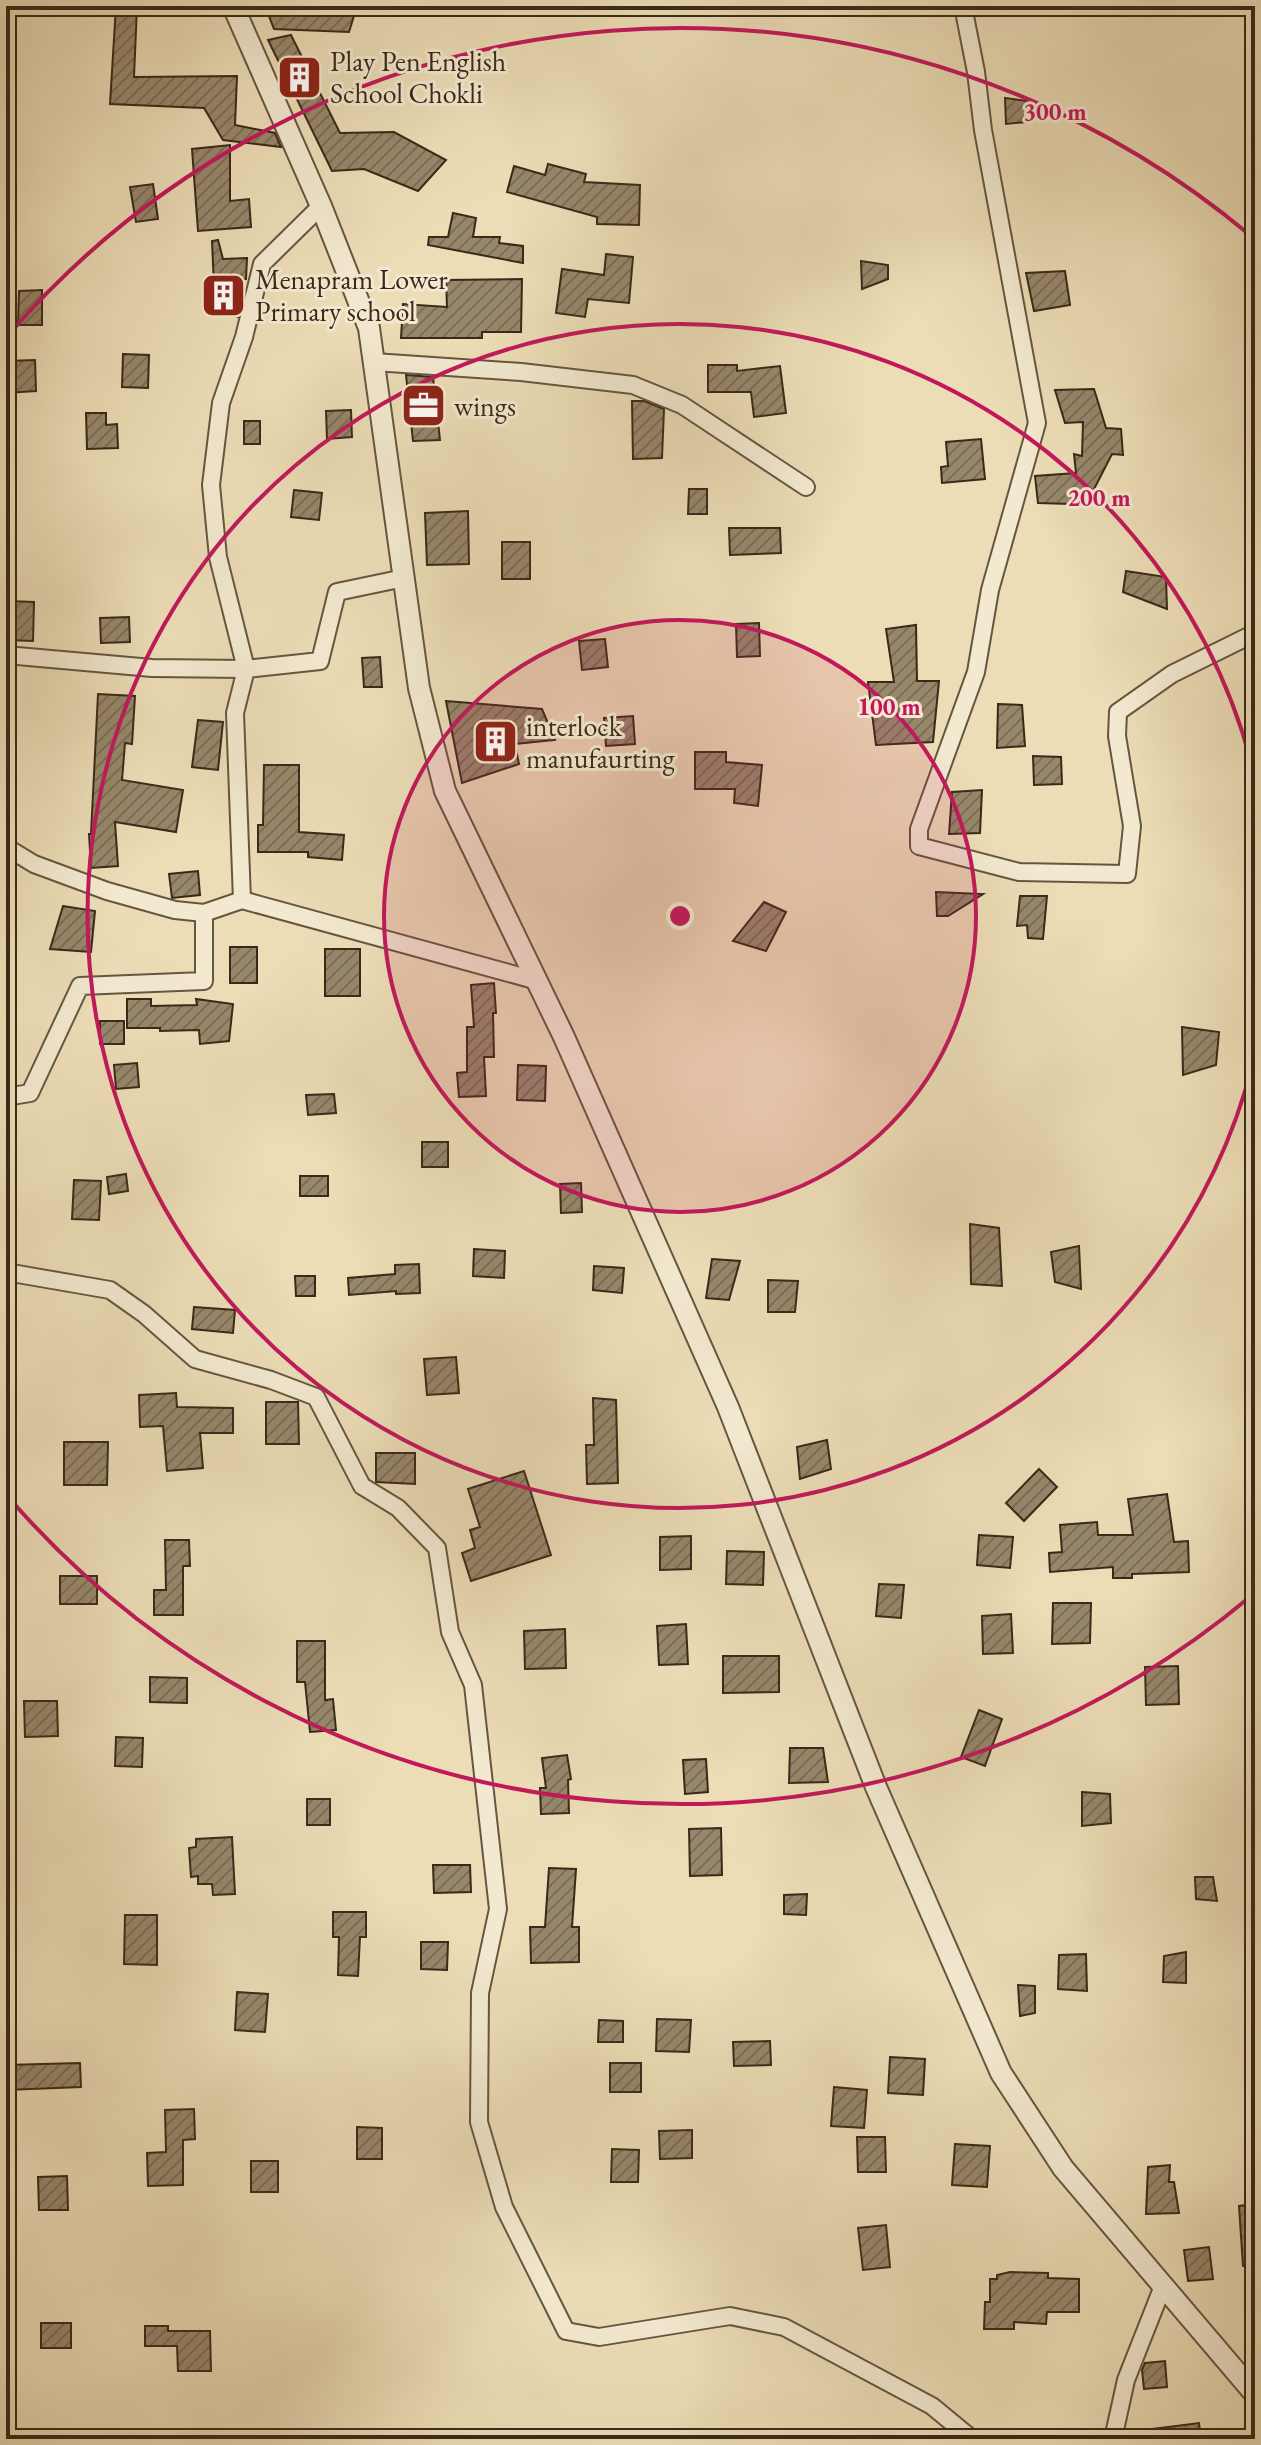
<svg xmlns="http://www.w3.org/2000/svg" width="1261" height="2445" font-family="'EB Garamond',serif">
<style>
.building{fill:url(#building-hatch);stroke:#3a2919;stroke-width:2}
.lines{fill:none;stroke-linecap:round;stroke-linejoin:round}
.minor-casing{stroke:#665640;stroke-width:20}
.tertiary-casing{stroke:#665640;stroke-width:24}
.minor{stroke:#f3e9d0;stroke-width:16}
.tertiary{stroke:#f3e9d0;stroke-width:20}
.ring{fill:none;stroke:#c2185b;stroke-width:4}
.labels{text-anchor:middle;stroke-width:6;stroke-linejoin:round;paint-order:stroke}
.poi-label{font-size:28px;fill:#3a2919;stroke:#f3e9d0;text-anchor:start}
.centre{fill:#c2185b;stroke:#f3e9d0;stroke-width:4}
.ring-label{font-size:24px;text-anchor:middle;font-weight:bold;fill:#c2185b;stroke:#f3e9d0;stroke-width:6;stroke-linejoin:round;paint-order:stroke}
</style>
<defs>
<pattern id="building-hatch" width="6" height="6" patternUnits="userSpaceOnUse" patternTransform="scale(2)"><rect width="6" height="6" fill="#97876b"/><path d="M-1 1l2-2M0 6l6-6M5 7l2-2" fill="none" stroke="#7c6e57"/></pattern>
</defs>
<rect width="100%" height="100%" fill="#ecddb7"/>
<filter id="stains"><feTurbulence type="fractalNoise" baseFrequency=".0025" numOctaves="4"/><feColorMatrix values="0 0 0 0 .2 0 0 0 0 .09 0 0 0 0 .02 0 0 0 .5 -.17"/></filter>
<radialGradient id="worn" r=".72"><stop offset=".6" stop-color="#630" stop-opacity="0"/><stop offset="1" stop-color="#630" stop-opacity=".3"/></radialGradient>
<g class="building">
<polygon points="116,6 137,6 134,77 237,76 235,125 275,133 281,147 223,140 204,108 110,104"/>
<polygon points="265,6 357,6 349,32 274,29"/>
<polygon points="291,35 340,133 394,132 446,160 418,191 364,169 332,171 268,40"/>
<polygon points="1005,98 1027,101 1026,122 1006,124"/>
<polygon points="230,145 230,201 249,199 251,227 198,231 192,149"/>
<polygon points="548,164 586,174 584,182 640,185 639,225 597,224 597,217 507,192 514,166 545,175"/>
<polygon points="153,184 158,219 136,222 130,187"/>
<polygon points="453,213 476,218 473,237 500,237 499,243 523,246 523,263 428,245 429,237 448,237"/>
<polygon points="218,240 223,259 247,258 246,279 229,280 238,317 215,309 212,241"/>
<polygon points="606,254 633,257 629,303 588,299 585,317 556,313 562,269 604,275"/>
<polygon points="861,261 888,265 888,279 862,289"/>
<polygon points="1065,271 1070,305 1034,311 1026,273"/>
<polygon points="522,279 521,332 482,332 482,338 401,338 403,304 447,307 446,280"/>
<polygon points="42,290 42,325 18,325 19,291"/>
<polygon points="123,354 149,355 148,388 122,387"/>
<polygon points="35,360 36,391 6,393 6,361"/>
<polygon points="708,365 737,365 737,371 780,366 786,413 754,417 751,392 708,392"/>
<polygon points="406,375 433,377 440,440 413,441"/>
<polygon points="1094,389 1106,428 1121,429 1123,455 1112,454 1091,495 1071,496 1071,504 1038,503 1035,476 1076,473 1074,454 1082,456 1083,422 1065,423 1055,390"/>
<polygon points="632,401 644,401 664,409 662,458 633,459"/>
<polygon points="351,410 352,437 327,439 326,411"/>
<polygon points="86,413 106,413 106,425 117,424 118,448 87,449"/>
<rect x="244" y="421" width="16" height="23"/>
<polygon points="981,439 985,479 942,483 941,467 948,466 946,442"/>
<polygon points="689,489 707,489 707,514 688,514"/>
<polygon points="294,490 322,493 319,520 291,517"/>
<polygon points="468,511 469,564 427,565 425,513"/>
<polygon points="729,528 780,528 781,553 730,555"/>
<rect x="502" y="542" width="28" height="37"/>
<polygon points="1126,571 1166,577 1167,609 1123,592"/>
<polygon points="8,601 34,602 33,641 7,640"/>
<polygon points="129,617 130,642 101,643 100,618"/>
<polygon points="759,623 760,656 737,657 736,624"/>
<polygon points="916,625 917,681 939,681 933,742 876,745 868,682 894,682 886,629"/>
<polygon points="605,639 608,667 582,670 579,641"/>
<polygon points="380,657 382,687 364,687 362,658"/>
<polygon points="98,694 135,696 132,744 125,743 122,780 183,790 176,832 115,822 118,866 91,868 89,834 91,834"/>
<polygon points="446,701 542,709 555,740 515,744 519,764 462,783"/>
<polygon points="998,704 1022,705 1025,746 997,748"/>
<polygon points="633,716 635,744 606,746 604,718"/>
<polygon points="198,720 223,722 218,770 192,767"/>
<polygon points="695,752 726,752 726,762 762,765 758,806 734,803 735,789 695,789"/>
<polygon points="1033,756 1061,757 1062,784 1034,785"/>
<polygon points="264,765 299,765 299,832 344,835 342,860 308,857 308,852 258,852 258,825 263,825"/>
<polygon points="982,790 980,833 949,834 952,792"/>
<polygon points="198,871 200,895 172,898 169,874"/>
<polygon points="936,892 983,894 948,916 937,916"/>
<polygon points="1020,896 1047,896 1043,939 1028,938 1027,925 1017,926"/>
<polygon points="764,902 786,912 766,951 733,941"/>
<polygon points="63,906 95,911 91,952 50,949"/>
<rect x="230" y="947" width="27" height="36"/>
<rect x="325" y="949" width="35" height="47"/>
<polygon points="494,983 496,1013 493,1013 494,1057 484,1057 486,1096 459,1097 457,1073 467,1072 467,1027 474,1027 471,985"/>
<polygon points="127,999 151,999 151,1006 197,1005 196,999 233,1004 229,1041 200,1044 199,1030 160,1031 160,1028 127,1028"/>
<rect x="100" y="1021" width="24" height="23"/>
<polygon points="1182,1027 1219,1032 1216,1065 1183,1075"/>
<polygon points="137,1063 139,1087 116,1089 114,1065"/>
<polygon points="518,1065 546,1066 545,1101 517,1100"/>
<polygon points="334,1094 336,1113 308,1115 306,1095"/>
<rect x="422" y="1142" width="26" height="25"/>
<polygon points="126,1174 128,1191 109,1194 107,1177"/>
<rect x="300" y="1176" width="28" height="20"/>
<polygon points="74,1180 101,1181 99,1220 72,1219"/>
<polygon points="581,1183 582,1212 561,1213 560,1184"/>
<polygon points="970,1224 999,1228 1002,1286 971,1284"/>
<polygon points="1079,1246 1081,1289 1055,1282 1051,1252"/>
<polygon points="474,1249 505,1251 504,1278 473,1276"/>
<polygon points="712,1259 740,1261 729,1300 706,1298"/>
<polygon points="419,1264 420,1293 396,1294 396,1291 349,1295 348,1278 395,1274 395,1265"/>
<polygon points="594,1266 624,1268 622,1293 593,1290"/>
<polygon points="295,1276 315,1276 315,1296 296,1296"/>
<polygon points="768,1280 798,1281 795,1312 768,1312"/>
<polygon points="194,1307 235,1310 233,1333 192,1329"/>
<polygon points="456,1357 459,1393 427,1395 424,1359"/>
<polygon points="176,1393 177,1407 233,1408 233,1433 200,1433 203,1468 167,1471 163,1426 140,1427 139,1395"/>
<polygon points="593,1398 616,1400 618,1483 587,1484 586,1445 594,1445"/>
<polygon points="266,1402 298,1402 299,1444 266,1444"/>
<polygon points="827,1440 831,1469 800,1479 797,1447"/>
<polygon points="64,1442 108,1442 107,1485 64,1485"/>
<polygon points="376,1453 415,1453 415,1484 376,1482"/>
<polygon points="1039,1469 1057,1487 1024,1521 1006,1503"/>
<polygon points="524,1471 551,1555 471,1581 462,1553 475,1548 470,1530 480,1527 468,1489"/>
<polygon points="1167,1494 1174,1542 1188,1541 1189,1572 1132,1574 1132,1578 1113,1578 1113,1567 1050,1572 1049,1553 1062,1552 1060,1525 1097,1522 1098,1535 1133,1535 1128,1499"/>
<polygon points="979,1535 1013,1537 1010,1568 977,1565"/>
<polygon points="691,1536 691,1569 660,1570 660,1537"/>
<polygon points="165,1540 189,1540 190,1566 183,1566 183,1615 154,1615 154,1590 166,1590"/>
<polygon points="727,1551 764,1552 763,1585 726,1584"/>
<rect x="60" y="1576" width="37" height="28"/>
<polygon points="879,1584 904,1585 901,1618 876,1616"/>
<polygon points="1053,1603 1091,1603 1090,1643 1052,1644"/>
<polygon points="1011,1614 1013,1653 983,1654 982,1616"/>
<polygon points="686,1624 688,1664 659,1665 657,1626"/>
<polygon points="565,1629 566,1668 525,1669 524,1631"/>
<polygon points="297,1641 325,1641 325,1700 333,1699 336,1730 310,1732 305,1682 297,1682"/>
<polygon points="723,1656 779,1656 779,1692 723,1693"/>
<polygon points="1178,1666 1179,1704 1146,1705 1145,1667"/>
<polygon points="150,1677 187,1678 187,1703 150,1702"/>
<polygon points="24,1701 57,1701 58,1736 25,1737"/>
<polygon points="979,1710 1002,1719 985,1766 961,1757"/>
<polygon points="116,1737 143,1738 142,1767 115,1766"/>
<polygon points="790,1748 823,1748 828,1782 789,1783"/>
<polygon points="567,1755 571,1779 568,1780 569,1813 541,1814 540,1788 546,1788 542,1758"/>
<polygon points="706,1759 708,1792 685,1794 683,1760"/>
<polygon points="1082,1792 1110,1794 1111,1823 1082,1826"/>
<rect x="307" y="1799" width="23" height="26"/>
<polygon points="721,1828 722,1875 690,1876 689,1829"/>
<polygon points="232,1837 235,1894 213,1895 212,1884 198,1884 198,1876 191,1877 189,1848 196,1847 196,1839"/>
<polygon points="433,1865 470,1865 471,1892 434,1893"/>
<polygon points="549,1868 576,1869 572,1927 579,1927 579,1962 531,1963 530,1927 545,1927"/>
<polygon points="1195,1877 1213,1877 1217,1901 1196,1899"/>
<polygon points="807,1894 806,1915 784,1914 784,1895"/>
<polygon points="333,1912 366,1912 366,1937 360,1937 358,1976 338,1975 339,1937 333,1937"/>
<polygon points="125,1915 157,1915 157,1965 124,1964"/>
<polygon points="421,1942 448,1942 447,1970 421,1969"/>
<polygon points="1186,1952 1186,1983 1163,1982 1164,1956"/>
<polygon points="1086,1954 1087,1991 1058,1989 1059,1955"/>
<polygon points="1018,1985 1035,1986 1035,2013 1020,2016"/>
<polygon points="237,1992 268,1994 265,2032 235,2030"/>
<polygon points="657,2019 691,2020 689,2052 656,2051"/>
<polygon points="599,2020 623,2021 623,2042 598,2042"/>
<polygon points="770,2041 771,2065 734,2066 733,2042"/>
<polygon points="890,2057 925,2059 923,2095 888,2093"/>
<polygon points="80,2063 81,2087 6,2090 6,2065"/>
<rect x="610" y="2063" width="31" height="29"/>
<polygon points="834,2087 867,2090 864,2128 831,2126"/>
<polygon points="194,2109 195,2139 183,2140 183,2185 148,2186 147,2153 166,2152 165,2110"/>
<polygon points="357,2127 382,2128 382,2159 357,2159"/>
<polygon points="692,2130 692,2158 660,2159 659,2131"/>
<polygon points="857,2137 885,2137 886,2172 858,2172"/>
<polygon points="955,2144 990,2146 987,2187 952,2185"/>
<polygon points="612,2149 639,2150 638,2182 611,2182"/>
<rect x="251" y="2161" width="27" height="31"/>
<polygon points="1170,2165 1169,2182 1174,2182 1179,2213 1146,2214 1148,2167"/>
<polygon points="67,2176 68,2210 39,2210 38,2177"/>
<polygon points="1255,2204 1255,2265 1243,2266 1239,2206"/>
<polygon points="886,2225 890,2267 863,2270 858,2228"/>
<polygon points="1209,2247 1213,2279 1188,2281 1184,2250"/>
<polygon points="1010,2272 1048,2273 1048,2278 1079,2279 1079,2312 1047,2312 1046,2324 1014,2322 1014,2329 984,2329 985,2302 990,2302 990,2279 997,2279 997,2275"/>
<rect x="41" y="2323" width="30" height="25"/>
<polygon points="145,2326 168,2326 168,2331 210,2331 211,2371 178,2371 177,2346 145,2346"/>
<polygon points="1165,2361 1167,2387 1144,2389 1142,2370 1145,2363"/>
<polygon points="1199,2423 1201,2439 1153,2439 1153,2429"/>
</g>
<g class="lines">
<defs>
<g id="minor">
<polyline points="963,6 976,72 983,130 1037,423 990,590 976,672 919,829 919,846 1019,872 1127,874 1132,826 1117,736 1118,712 1172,674 1255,633"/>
<polyline points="374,362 521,372 633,385 682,405 806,487"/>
<polyline points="6,655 152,668 246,669 320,661 337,592 404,578"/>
<polyline points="6,847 34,864 107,891 175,910 204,913 242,900 538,981"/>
<polyline points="242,900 235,713 246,669 218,557 211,485 221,403 244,337 262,264 321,206"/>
<polyline points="6,1097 30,1093 80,986 204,981 204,913"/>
<polyline points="6,1272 110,1290 144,1314 195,1359 271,1380 316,1397 362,1486 398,1508 437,1548 450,1632 473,1685 498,1909 480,1993 479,2122 504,2207 566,2331 599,2337 730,2316 784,2327 932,2406 972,2439"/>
<polyline points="1113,2439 1126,2380 1163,2286"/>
</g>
<polyline id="tertiary" points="233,6 321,206 369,328 419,688 445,791 564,1037 728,1407 876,1787 1001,2073 1063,2168 1255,2394"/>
</defs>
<use href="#minor" class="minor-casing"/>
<use href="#tertiary" class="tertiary-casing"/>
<use href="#minor" class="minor"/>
<use href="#tertiary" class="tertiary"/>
</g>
<circle cx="680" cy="916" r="296" fill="#c2185b" fill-opacity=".12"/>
<g class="ring">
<circle cx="680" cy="916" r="296"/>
<path d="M1254 1059A592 592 0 1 1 1254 773"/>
<path d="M1251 1596A888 888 0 0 1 10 1499M10 333A888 888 0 0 1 1251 236"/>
</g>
<defs>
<symbol id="building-square" viewBox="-11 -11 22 22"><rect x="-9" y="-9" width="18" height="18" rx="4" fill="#8f2418" stroke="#f3e9d0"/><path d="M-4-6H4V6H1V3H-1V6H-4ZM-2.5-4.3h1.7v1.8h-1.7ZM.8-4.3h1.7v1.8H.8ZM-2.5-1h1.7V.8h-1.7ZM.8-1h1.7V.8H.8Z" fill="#fff"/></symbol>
<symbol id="office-square" viewBox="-11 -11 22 22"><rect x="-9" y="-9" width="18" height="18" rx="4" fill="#8f2418" stroke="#f3e9d0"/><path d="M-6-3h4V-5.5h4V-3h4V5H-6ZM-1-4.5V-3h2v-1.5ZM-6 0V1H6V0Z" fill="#fff"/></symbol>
</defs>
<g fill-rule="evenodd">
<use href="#building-square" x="274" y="52" width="51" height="51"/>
<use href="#building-square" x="198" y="270" width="51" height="51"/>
<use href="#office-square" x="398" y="380" width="51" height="51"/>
<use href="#building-square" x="470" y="716" width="51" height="51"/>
</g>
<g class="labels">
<g class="poi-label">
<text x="330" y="71">Play Pen English<tspan x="330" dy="32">School Chokli</tspan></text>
<text x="255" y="289">Menapram Lower<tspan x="255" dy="32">Primary school</tspan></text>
<text x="454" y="416">wings</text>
<text x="526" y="736">interlock<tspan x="526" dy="32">manufaurting</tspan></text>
</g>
</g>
<circle cx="680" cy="916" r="12" class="centre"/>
<g class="ring-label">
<text x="1055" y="120">300 m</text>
<text x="1099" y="506">200 m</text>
<text x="889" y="715">100 m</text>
</g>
<rect width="1261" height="2445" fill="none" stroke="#ecddb7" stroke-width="32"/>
<rect x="8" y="8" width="1245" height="2429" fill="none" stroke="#3a2919" stroke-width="4"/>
<rect x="16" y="16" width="1229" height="2413" fill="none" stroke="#3a2919" stroke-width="2"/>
<rect width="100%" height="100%" filter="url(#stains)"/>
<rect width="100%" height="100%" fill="url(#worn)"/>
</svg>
